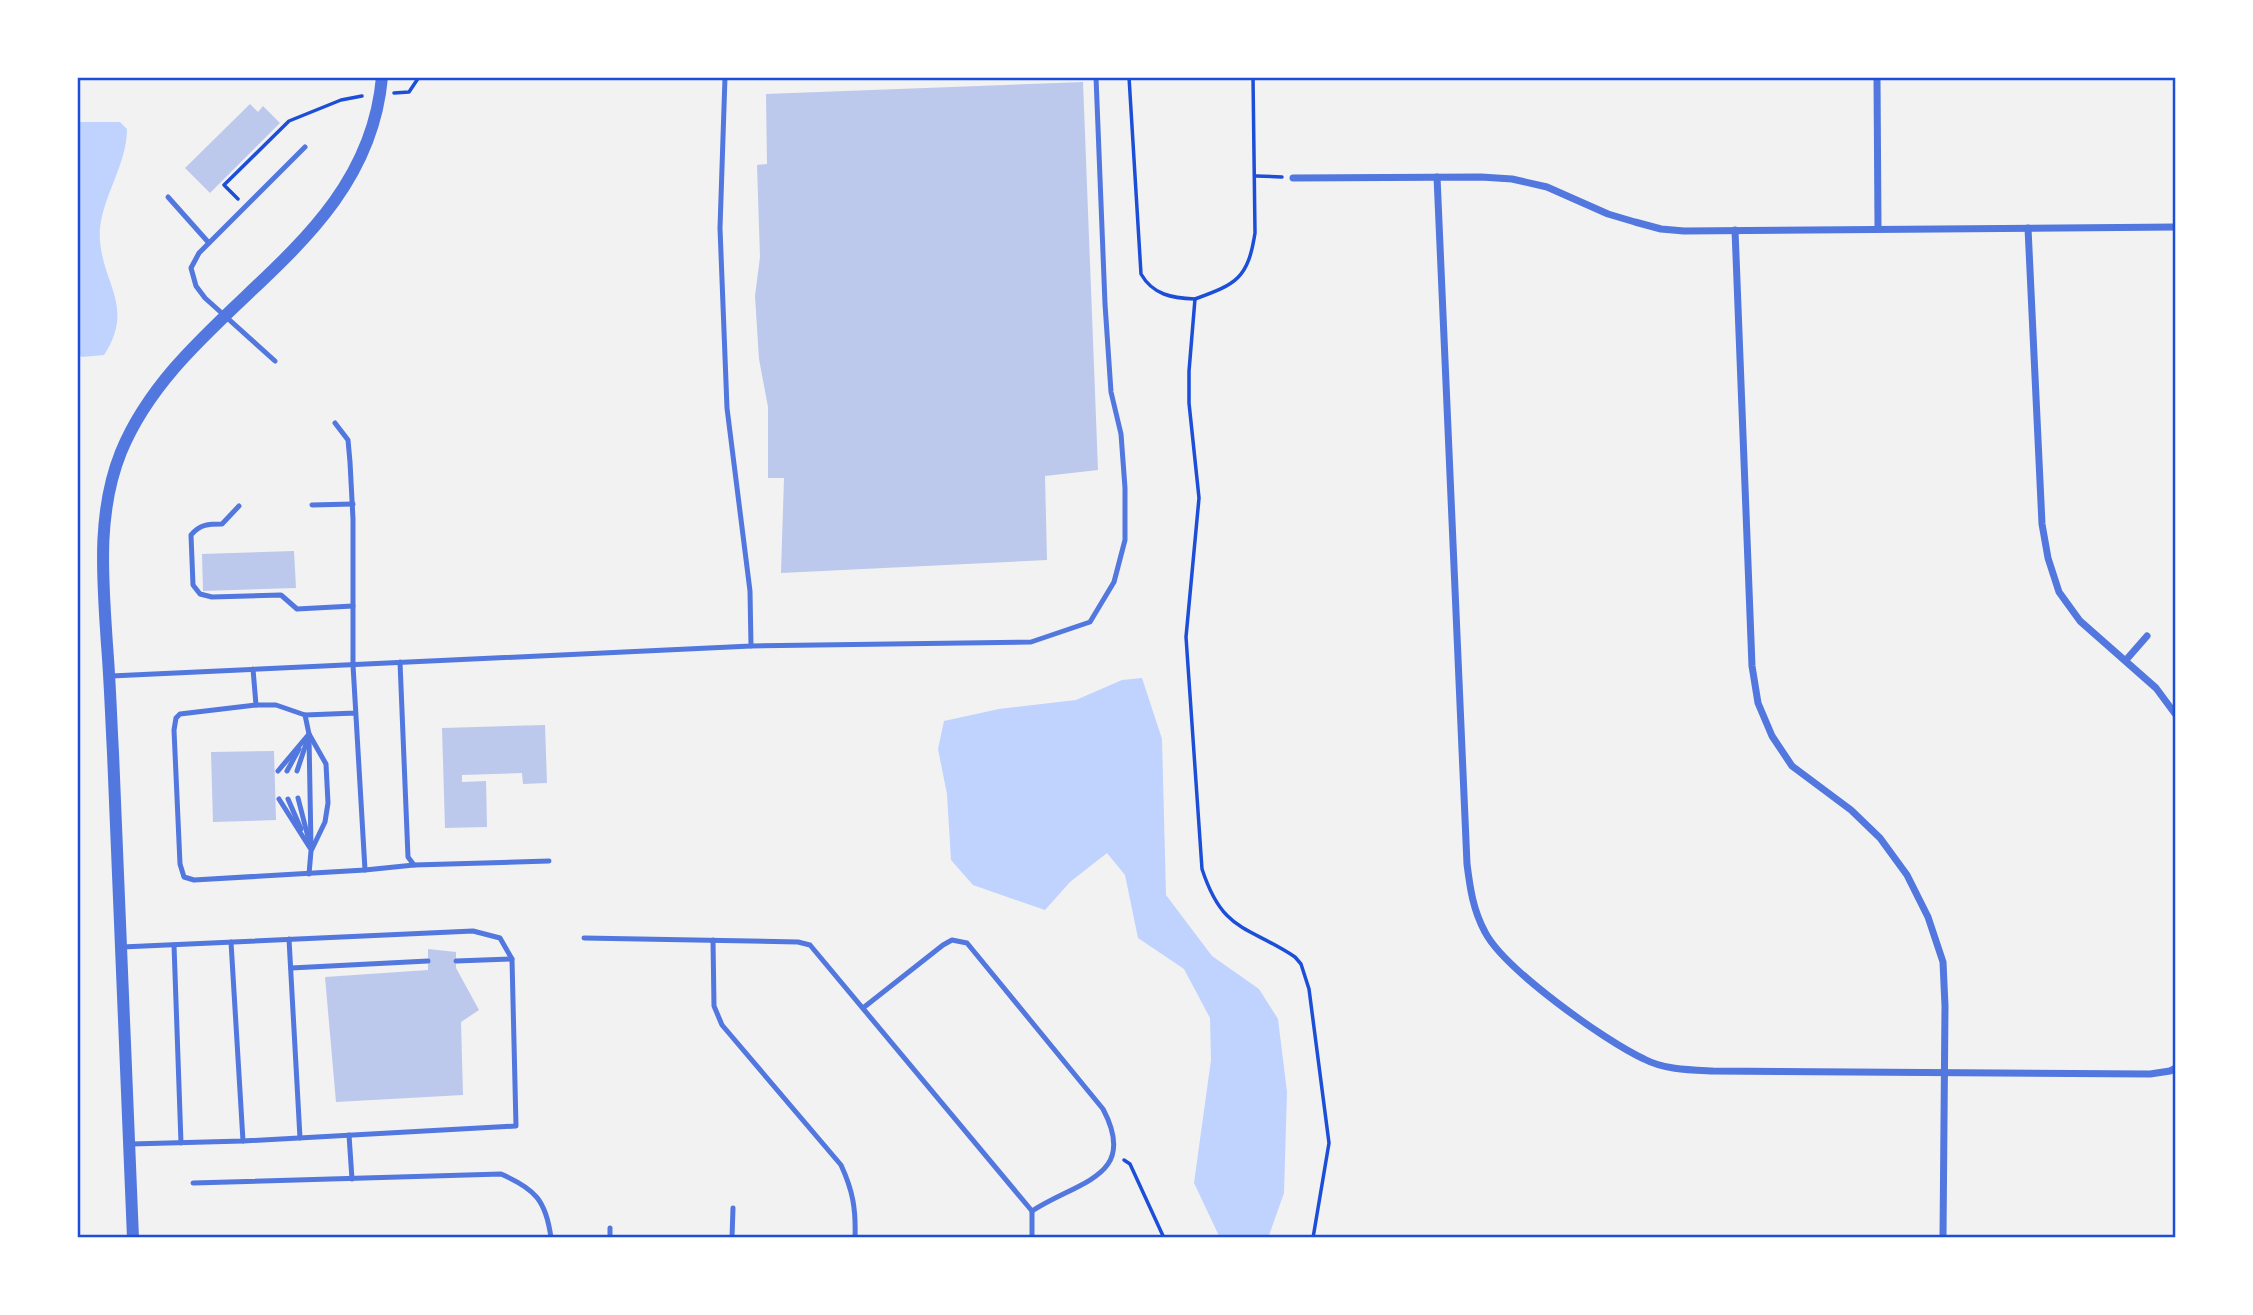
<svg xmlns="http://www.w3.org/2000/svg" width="2253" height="1315" font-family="'Sofia Sans Condensed',sans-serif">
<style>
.water{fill:#bfd3fe}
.building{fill:#bdc9ec}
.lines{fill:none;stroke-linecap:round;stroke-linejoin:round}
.path{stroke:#1d4ed8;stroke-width:3.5}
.service{stroke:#5277de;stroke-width:5}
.minor{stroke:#5277de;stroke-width:7}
.tertiary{stroke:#5277de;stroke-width:12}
.neatline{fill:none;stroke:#1d4ed8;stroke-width:2.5}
</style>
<rect width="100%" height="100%" fill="#f2f2f2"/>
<g class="water">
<path d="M77,122H120L127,129C127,168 97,203 100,240C103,285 135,307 104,355L82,357L77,354Z"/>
<polygon points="1142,678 1162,739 1166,895 1212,956 1259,989 1278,1019 1287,1092 1284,1193 1268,1238 1220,1238 1194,1183 1211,1060 1210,1018 1184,969 1138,938 1125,875 1107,853 1070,882 1045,910 973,885 951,860 947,794 938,749 944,721 999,709 1076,700 1122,680"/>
</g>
<g class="building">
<polygon points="1083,82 1098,470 1045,476 1047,560 781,573 784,478 768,478 768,407 759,359 755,296 760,257 757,165 767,164 766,94"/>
<polygon points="250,104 258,112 263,106 280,123 210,193 185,168"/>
<polygon points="294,551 296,588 203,591 202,554"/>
<polygon points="545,725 547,783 523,784 522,773 462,775 462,782 486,781 487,827 445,828 442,728"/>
<polygon points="274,751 276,820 213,822 211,752"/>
<polygon points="428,949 456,952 456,968 479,1010 461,1022 463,1095 336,1102 325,977 428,970"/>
</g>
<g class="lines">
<g class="path">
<path d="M1129,77L1141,274C1153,295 1172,298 1195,299L1189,371V403L1199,498L1186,637L1202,869C1223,933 1247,925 1295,957L1301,964L1309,989L1329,1143L1313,1238"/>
<polyline points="394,93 409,92 419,77"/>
<polyline points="1256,176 1282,177"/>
<polyline points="238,199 224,185 289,121 341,100 362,96"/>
<path d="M1195,299C1237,284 1248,278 1255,233L1253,77"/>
<polyline points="1124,1160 1130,1164 1164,1238"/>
</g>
<g class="service">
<polyline points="168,197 209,243"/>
<polyline points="275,361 205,298 196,286 191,268 199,253 305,147"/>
<polyline points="335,423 348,440 350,462 353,519 353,665 365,870 194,880 184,877 180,864 174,730 176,718 180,714 256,705 276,705 305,715 356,713"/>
<polyline points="312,505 353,504"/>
<path d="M239,506L222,524C209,524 200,524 191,535L193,585L200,594L212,597L281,595L297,609L353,606"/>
<polyline points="751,646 1031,642 1090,622 1114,582 1125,540 1125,488 1121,434 1111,392 1105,304 1096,77"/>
<polyline points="400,662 408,857 414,865 549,861"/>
<polyline points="253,669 256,705"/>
<polyline points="111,676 751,646 750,591 727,408 720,228 725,77"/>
<polyline points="305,715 309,734 326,764 328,803 325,822 311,851 309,874"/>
<polyline points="309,737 311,847"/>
<polyline points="278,771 309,734"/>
<polyline points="287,771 299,749"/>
<polyline points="297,771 307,741"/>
<polyline points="298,798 309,841"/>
<polyline points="279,799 310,848"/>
<polyline points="288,799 301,829"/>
<polyline points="365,870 414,865"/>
<polyline points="584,938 798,942 810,945 1032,1211 1032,1238"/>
<polyline points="289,939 300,1138"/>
<path d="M713,940L714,1006L722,1025L841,1165C853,1191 856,1209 855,1238"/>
<polyline points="231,942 243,1141"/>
<polyline points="174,945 181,1143"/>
<polyline points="122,947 473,931 500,938 512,959 516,1126 243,1141 131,1144"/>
<polyline points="456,961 512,959"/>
<polyline points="291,968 428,961"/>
<path d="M863,1008L943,945L952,940L967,943L1103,1109C1139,1177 1078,1181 1032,1211"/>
<polyline points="349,1135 352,1179"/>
<path d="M193,1183L501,1174C535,1189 546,1200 551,1238"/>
<polyline points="610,1238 610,1228"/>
<polyline points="732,1238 733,1208"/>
</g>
<g class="minor">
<polyline points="1877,77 1878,228"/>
<path d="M1437,177L1467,864C1470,888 1473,910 1485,932C1504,969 1605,1041 1644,1059C1665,1070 1690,1070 1713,1071L2150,1074L2170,1071L2176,1068"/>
<polyline points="1293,178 1481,177 1512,179 1547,187 1608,214 1635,222 1661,229 1684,231 2176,227"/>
<polyline points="2028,228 2042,524 2048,558 2059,592 2080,621 2156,688 2176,715"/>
<polyline points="1735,230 1752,666 1758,703 1772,736 1792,766 1851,810 1880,838 1907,875 1928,917 1943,962 1945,1006 1943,1238"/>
<polyline points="2126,660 2147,636"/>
</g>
<path class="tertiary" d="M133,1238C126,1076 120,914 113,753C111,717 110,681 107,645C103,581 96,514 121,452C181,306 367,250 382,77"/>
</g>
<rect width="2253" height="1315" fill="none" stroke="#ffffff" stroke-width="158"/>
<rect x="79" y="79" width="2095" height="1157" class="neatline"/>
</svg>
